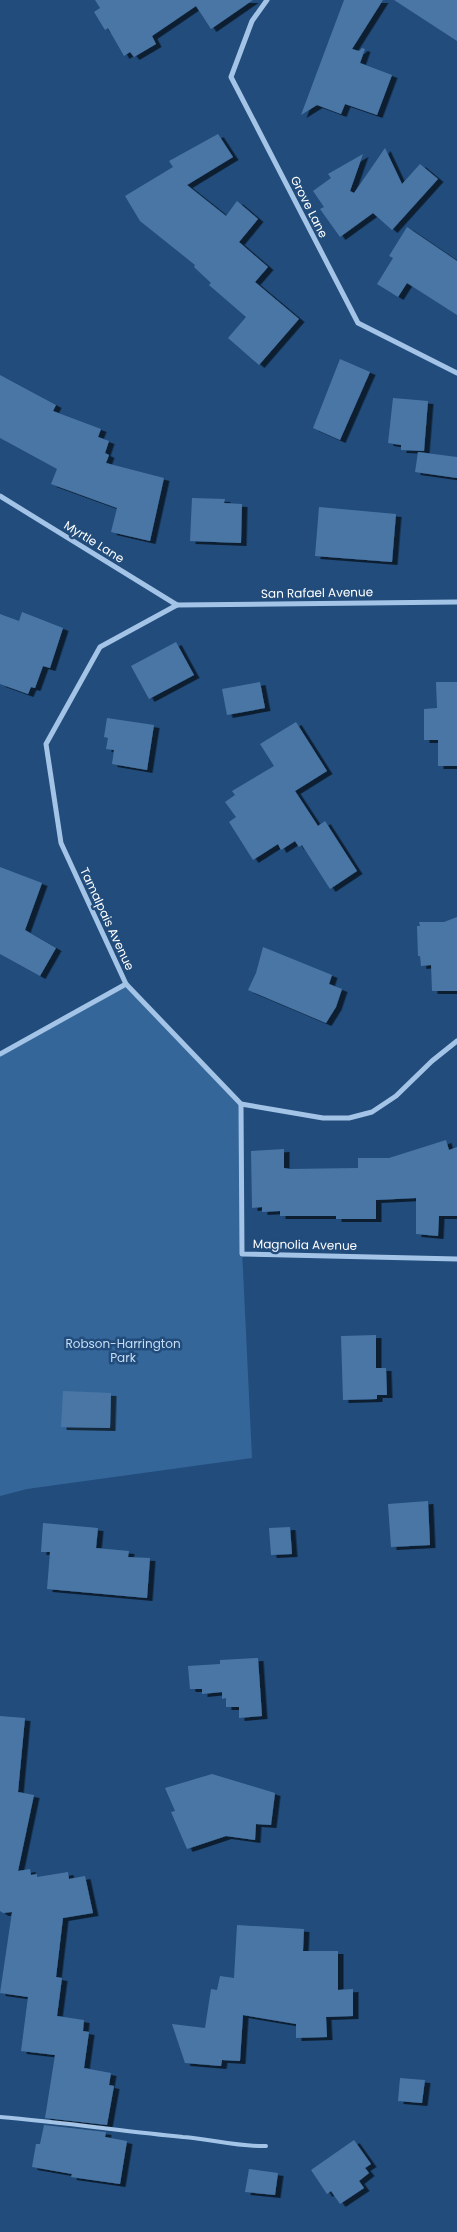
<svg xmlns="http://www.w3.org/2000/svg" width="457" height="2232" font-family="Poppins,sans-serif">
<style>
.green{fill:#346699}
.building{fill:#4a76a5;filter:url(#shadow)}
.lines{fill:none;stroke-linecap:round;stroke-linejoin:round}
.service{stroke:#a3c4e6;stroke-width:4}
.minor{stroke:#a3c4e6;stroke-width:5}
.labels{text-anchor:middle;stroke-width:5;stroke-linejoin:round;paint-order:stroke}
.street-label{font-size:12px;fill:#fff;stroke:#214c7b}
.park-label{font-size:12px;fill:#c6ddf5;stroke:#214c7b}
</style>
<defs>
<filter id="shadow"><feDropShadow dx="5.5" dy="3" stdDeviation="0" flood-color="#0009"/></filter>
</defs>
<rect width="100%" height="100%" fill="#214c7b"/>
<polygon class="green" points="126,984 241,1104 241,1228 252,1458 27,1489 0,1496 0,1054"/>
<g class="building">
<polygon points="95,0 253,0 211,29 196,6 152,36 156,44 134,57 130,52 124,56 108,28 105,30 94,12 100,8"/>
<polygon points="344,0 383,0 352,49 359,51 362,48 365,49 360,63 392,75 377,115 345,104 341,114 317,105 301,115"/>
<polygon points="394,0 457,0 457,41"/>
<polygon points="218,134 233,157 187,185 226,216 237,201 258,219 239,242 268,267 255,282 299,319 259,365 228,338 246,317 209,285 211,283 194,267 195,265 140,221 125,196 173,167 169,161"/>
<polygon points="385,148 402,184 420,164 438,179 392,230 373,213 340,237 320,209 324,207 313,191 331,178 328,174 363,154 350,191 354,193"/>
<polygon points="407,227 457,261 457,315 407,283 398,297 377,284 393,258 389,256"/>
<polygon points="340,359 370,372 340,440 313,428"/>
<polygon points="0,375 56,405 53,411 101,429 98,437 109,441 105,453 109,455 106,463 164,478 150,541 111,532 117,508 51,484 57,469 0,438"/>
<polygon points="393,398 428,401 424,451 401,450 401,445 388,443"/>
<polygon points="418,452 457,457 457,478 415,472"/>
<polygon points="192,498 225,499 224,503 242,504 241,543 190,541"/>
<polygon points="319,507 396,514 392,562 315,556"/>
<polygon points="22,612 63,628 50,668 43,666 35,688 31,687 28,694 0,684 0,614 19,621"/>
<polygon points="176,642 194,675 149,699 131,666"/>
<polygon points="260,682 265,708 227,715 222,689"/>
<polygon points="436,682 457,682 457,766 438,766 438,740 424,740 424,709 437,708"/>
<polygon points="107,718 154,725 147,770 112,764 114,750 106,749 108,738 104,737"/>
<polygon points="296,722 327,771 295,791 318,826 325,821 357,871 330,889 302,845 299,847 295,841 281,850 278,844 253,860 229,822 236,817 225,802 235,795 232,791 274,766 260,744"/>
<polygon points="0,867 42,883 25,930 56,948 40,976 0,954"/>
<polygon points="457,917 457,991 432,991 431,965 421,966 420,956 418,956 417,926 420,926 419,922 444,922"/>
<polygon points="263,947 332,975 329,984 342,989 336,1007 326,1023 248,990 256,973"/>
<polygon points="446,1140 449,1150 457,1147 457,1216 439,1216 438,1236 416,1234 416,1198 376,1200 376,1219 336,1219 336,1216 280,1216 280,1211 262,1212 262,1207 252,1208 251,1151 284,1149 284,1168 290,1169 358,1168 358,1158 389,1158"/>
<polygon points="376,1335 376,1368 386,1368 387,1395 377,1395 377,1399 343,1400 341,1336"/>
<polygon points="63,1391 111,1393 110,1428 61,1427"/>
<polygon points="428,1501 430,1545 391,1547 388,1504"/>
<polygon points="43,1523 98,1528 96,1548 129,1551 128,1557 150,1558 147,1598 47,1589 50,1552 41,1552"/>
<polygon points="290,1527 292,1554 271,1555 269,1528"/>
<polygon points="258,1658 262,1716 239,1718 239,1707 226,1707 226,1698 222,1699 222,1692 202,1694 202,1689 190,1689 188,1666 220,1664 220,1660"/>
<polygon points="0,1716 25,1718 18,1792 34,1795 18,1871 30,1869 31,1875 37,1874 37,1877 68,1872 69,1879 85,1876 93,1913 63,1918 56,1977 62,1978 57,2016 84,2020 83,2031 89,2032 84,2068 111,2073 109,2085 114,2086 107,2125 45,2118 55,2055 21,2051 28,1997 0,1993 12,1912 3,1913 0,1911"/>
<polygon points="212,1774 275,1793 271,1825 256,1824 255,1840 226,1836 187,1849 171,1812 175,1811 165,1788"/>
<polygon points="237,1925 304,1929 303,1951 338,1951 338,1990 353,1989 353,2016 326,2017 327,2037 296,2038 296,2024 243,2015 240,2061 222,2060 221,2066 185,2063 172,2024 205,2028 211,1989 217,1990 220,1976 234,1978"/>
<polygon points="400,2078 425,2080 422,2103 398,2101"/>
<polygon points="44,2125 106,2132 105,2137 127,2141 120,2184 71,2177 72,2174 32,2167 36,2144 40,2144"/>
<polygon points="354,2140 371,2164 365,2168 369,2173 359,2181 364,2188 340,2204 331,2191 327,2194 311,2170"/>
<polygon points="249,2169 278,2173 275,2195 245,2192"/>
</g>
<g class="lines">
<path class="service" d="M0,2117C61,2122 122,2131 183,2137C211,2139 237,2147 266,2146"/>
<g class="minor">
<polyline points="267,0 252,21 231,77 358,323 457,373"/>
<polyline points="0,496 177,605"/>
<polyline points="457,602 177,605 100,647 46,744 61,843 126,984 241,1104 323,1118 349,1118 372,1112 396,1096 432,1061 457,1041"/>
<polyline points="0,1054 126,984"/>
<polyline points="241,1104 242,1254 457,1259"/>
</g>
</g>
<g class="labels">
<g class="street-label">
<text transform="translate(309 207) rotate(63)" y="4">Grove Lane</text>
<text transform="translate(94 542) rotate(32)" y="4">Myrtle Lane</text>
<text transform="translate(317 593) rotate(-1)" y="4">San Rafael Avenue</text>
<text transform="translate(107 919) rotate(65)" y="4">Tamalpais Avenue</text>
<text transform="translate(305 1245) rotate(1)" y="4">Magnolia Avenue</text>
</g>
<g class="park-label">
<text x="123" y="1348">Robson-Harrington<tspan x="123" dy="14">Park</tspan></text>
</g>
</g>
</svg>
